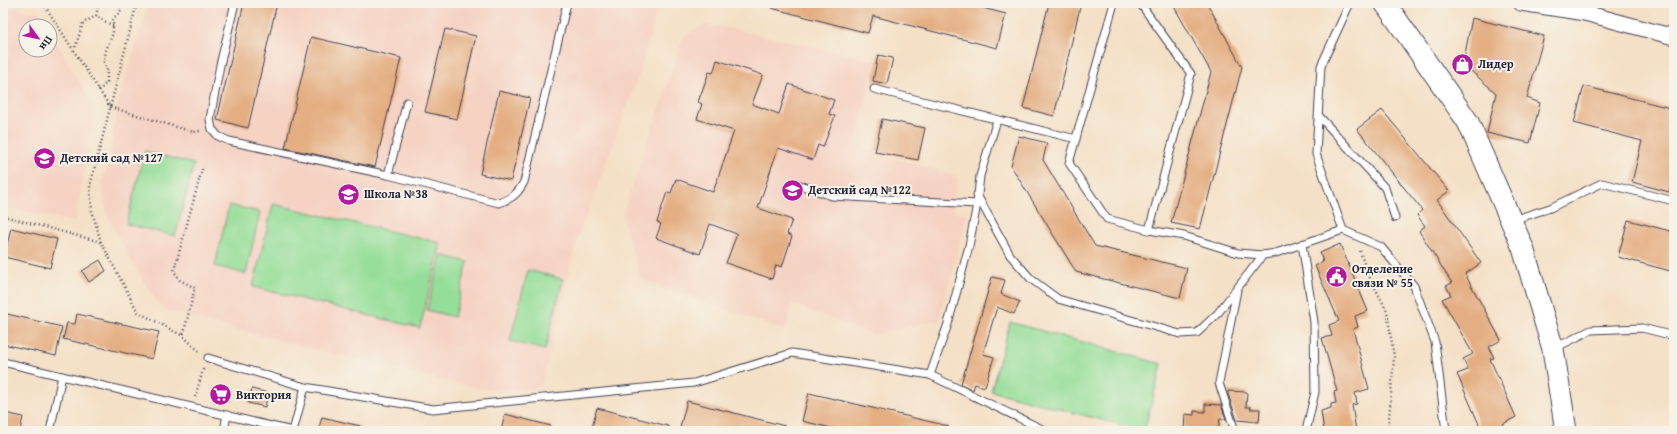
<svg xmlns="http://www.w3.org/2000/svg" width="1677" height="434" font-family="'Gentium Book Plus',serif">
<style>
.built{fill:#f5d2c2}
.green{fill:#95de99;stroke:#5c806a}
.building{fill:#e4ae82}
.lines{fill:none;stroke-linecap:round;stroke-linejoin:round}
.lane-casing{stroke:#423e50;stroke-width:9}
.street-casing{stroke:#423e50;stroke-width:17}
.secondary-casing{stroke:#423e50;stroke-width:23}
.path{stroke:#423e50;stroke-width:2.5;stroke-dasharray:1 3;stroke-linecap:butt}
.lane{stroke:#fff;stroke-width:7}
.street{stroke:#fff;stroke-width:15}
.secondary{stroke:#fff;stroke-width:21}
.labels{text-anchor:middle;stroke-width:4;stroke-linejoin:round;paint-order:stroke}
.poi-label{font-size:12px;font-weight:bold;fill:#22223b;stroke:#f7f3e8;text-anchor:start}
</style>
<rect width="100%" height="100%" fill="#f7f3e8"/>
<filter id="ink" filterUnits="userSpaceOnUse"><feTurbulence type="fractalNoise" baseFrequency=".025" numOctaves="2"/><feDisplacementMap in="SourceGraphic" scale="8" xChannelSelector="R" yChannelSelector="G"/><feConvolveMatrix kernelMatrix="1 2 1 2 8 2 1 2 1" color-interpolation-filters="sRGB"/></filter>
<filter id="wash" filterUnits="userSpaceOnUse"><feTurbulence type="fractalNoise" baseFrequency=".012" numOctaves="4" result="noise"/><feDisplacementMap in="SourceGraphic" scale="16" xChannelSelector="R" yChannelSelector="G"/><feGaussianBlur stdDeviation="0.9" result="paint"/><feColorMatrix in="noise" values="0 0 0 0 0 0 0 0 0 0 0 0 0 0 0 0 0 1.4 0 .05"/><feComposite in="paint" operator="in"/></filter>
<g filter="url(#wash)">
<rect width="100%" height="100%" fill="#f4e0c6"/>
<g class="built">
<polygon points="149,3 659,3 639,75 576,243 541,387 495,391 453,383 222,326 168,311 159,304 144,282 110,223 105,204 101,184 110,160 117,107"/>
<polygon points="3,6 40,13 47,26 26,26 26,50 50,50 50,31 95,110 75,222 3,206"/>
<polygon points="705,25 729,28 876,61 855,145 957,177 954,212 968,213 939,320 873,335 792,304 786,331 641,279 622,216 684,36"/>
</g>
<g class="green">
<polygon points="145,151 194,164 175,236 126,224"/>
<polygon points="273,204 441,243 420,328 253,287"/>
<polygon points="229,205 260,212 246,274 215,266"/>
<polygon points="441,255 468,262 454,317 427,310"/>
<polygon points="528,270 563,279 545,350 510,341"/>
<polygon points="1010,322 1162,364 1144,431 991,391"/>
</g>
<g id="blocks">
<g class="building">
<polygon points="244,3 277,3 248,128 217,120"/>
<polygon points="772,3 963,3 1006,14 997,48 873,16 868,33 771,8"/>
<polygon points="1049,3 1081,3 1054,116 1023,108"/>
<polygon points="1172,3 1207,3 1242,67 1200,229 1171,223 1211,72"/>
<polygon points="1472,18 1544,36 1527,98 1540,103 1530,143 1487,133 1496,93 1463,64"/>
<polygon points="445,29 476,36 457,119 425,112"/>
<polygon points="311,37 401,58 375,167 285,148"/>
<polygon points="878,55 893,58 887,84 873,81"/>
<polygon points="717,60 763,75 752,104 779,114 789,84 834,100 829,114 835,116 823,147 818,145 813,160 778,148 758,208 792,220 787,234 792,236 782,267 776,265 772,279 726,263 737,234 710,224 700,254 656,238 661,224 657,222 667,192 671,193 676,179 713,192 734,131 697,119 702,104 698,102 709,72 713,73"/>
<polygon points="1584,86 1674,109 1674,173 1669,192 1632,182 1642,141 1574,123"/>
<polygon points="499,91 530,98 511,181 480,174"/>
<polygon points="1382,110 1449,191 1437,200 1481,263 1465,274 1501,340 1489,347 1494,358 1490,359 1516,417 1503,424 1505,431 1482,431 1457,374 1468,370 1463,359 1473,354 1442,299 1451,295 1446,286 1452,283 1419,231 1425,226 1417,215 1422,210 1357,129"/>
<polygon points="882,119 925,128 918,160 875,152"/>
<polygon points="1019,136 1047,143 1043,160 1095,246 1187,268 1180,298 1076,272 1011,166"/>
<polygon points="1628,220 1674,232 1674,272 1618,257"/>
<polygon points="11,228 57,239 50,268 4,257"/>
<polygon points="1340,244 1368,311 1355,316 1358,327 1353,329 1369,389 1355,393 1357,404 1352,405 1356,431 1324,431 1321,411 1331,408 1331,404 1336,403 1334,392 1337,391 1322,338 1332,336 1329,325 1339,321 1315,266 1323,262 1320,253"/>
<polygon points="100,260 106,271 89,282 82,271"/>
<polygon points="992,277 1005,280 1001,294 1020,302 1014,314 997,307 983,354 994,357 985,387 975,384 973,390 961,384"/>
<polygon points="3,313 62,327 56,356 3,344"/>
<polygon points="77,314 159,332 152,359 63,339 67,323 75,324"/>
<polygon points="252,389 268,393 265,407 248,403"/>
<polygon points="1228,391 1247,392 1246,407 1251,407 1250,409 1260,409 1259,422 1237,420 1228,394"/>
<polygon points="809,393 948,426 948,431 844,431 802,421"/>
<polygon points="687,401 785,426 785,431 679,431"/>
<polygon points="1205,404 1221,405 1226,419 1220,419 1218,431 1184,430 1185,414 1194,415 1194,411 1205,412"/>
<polygon points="597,408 668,426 668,431 591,431"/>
<polygon points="5,413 23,417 20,431 3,431"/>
<polygon points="505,414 551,426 551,431 501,431"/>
<polygon points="322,417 360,426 359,431 318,431"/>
</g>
</g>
</g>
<g filter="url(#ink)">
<use href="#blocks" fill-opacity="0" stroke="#423e50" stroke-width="1"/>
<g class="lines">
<defs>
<g id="lane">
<polyline points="235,3 220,65 210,119 212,129 218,136 229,141 388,175"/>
<polyline points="1114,3 1069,163 1107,219 1149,230 1184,236 1238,253 1263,255 1276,253 1343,230"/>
<polyline points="1140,3 1191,74 1149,230"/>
<polyline points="1350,3 1321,66 1316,154 1343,230 1381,247 1414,286 1435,342 1446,431"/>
<polyline points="874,89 1076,139"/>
<path d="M407,102L388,175L499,203C512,198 517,195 524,182L567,3"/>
<polyline points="1319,116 1385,188 1395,218"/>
<polyline points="794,183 832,196 977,204"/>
<polyline points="977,195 1010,255 1031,279 1058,299 1180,334 1197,333 1218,313 1263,255"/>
<polyline points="1513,220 1550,208 1602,183 1674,201"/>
<polyline points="1302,244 1314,322 1315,392 1306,431"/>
<polyline points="1555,348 1591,330 1642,328 1674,336"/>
<polyline points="208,358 305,387 433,409 694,383 792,353 930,375 1046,431"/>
<polyline points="3,362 292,431"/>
<polyline points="930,375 948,324 969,246 977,204 980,176 997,120"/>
<polyline points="50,431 62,376"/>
<polyline points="224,431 227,415"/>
<polyline points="293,431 305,387"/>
<polyline points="1235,431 1219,383 1237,290"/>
</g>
<g id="street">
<polyline points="1521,3 1585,13"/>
<polyline points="1587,3 1585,13 1674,37"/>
</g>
<polyline id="secondary" points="1385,3 1468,122 1523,248 1553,349 1566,431"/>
</defs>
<use href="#lane" class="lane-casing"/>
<use href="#street" class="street-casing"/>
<use href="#secondary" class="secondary-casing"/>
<g class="path">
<polyline points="43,3 110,107 193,132 200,131"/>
<polyline points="99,3 96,16 113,26"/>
<polyline points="74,51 83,23 96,16"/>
<polyline points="99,91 107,82 107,70 104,62 106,50 113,33 113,19 121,10 121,3"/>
<polyline points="3,216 101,242 138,312 183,336"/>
<polyline points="101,242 92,211 90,186 137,3"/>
<polyline points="1360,251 1366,270 1387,311 1394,357 1388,431"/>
<polyline points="199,351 183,336 195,288 180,280 174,271 203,166"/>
<polyline points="195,397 204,367"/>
</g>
<use href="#lane" class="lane"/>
<use href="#street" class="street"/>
<use href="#secondary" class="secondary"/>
</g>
</g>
<defs>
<symbol id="shop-disc" viewBox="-11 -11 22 22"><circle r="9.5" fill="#b5179e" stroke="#f7f3e8"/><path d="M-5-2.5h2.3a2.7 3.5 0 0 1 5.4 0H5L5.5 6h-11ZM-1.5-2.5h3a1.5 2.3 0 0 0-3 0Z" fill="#fff"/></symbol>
<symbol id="school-disc" viewBox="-11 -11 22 22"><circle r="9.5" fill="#b5179e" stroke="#f7f3e8"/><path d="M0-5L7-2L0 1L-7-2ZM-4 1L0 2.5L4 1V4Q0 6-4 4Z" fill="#fff"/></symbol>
<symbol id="civic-disc" viewBox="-11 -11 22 22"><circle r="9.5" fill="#b5179e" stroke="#f7f3e8"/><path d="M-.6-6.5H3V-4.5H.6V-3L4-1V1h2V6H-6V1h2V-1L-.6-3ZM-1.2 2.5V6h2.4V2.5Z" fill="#fff"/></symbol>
<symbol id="supermarket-disc" viewBox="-11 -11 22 22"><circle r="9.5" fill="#b5179e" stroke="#f7f3e8"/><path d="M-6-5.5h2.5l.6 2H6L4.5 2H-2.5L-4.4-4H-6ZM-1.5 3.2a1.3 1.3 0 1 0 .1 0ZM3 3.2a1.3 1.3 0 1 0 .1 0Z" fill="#fff"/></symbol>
</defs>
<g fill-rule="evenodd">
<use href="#shop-disc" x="1450" y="52" width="25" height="25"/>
<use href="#school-disc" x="32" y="146" width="25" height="25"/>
<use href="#school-disc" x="780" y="178" width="25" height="25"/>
<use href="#school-disc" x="336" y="182" width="25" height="25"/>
<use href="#civic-disc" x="1324" y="264" width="25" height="25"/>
<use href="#supermarket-disc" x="208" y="382" width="25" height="25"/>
</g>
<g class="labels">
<g class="poi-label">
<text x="1478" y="68">Лидер</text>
<text x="60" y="162">Детский сад №127</text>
<text x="808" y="194">Детский сад №122</text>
<text x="364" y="198">Школа №38</text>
<text x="1352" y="273">Отделение<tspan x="1352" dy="14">связи № 55</tspan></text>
<text x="236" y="399">Виктория</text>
</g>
</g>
<rect width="1677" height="434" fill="none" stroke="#f7f3e8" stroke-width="16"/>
<g transform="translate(38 38) rotate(123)"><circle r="19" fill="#f7f3e8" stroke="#a29fa3"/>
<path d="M0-3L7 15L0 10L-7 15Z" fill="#b5179e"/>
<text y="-6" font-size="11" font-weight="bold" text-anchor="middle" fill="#22223b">Пн</text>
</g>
</svg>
